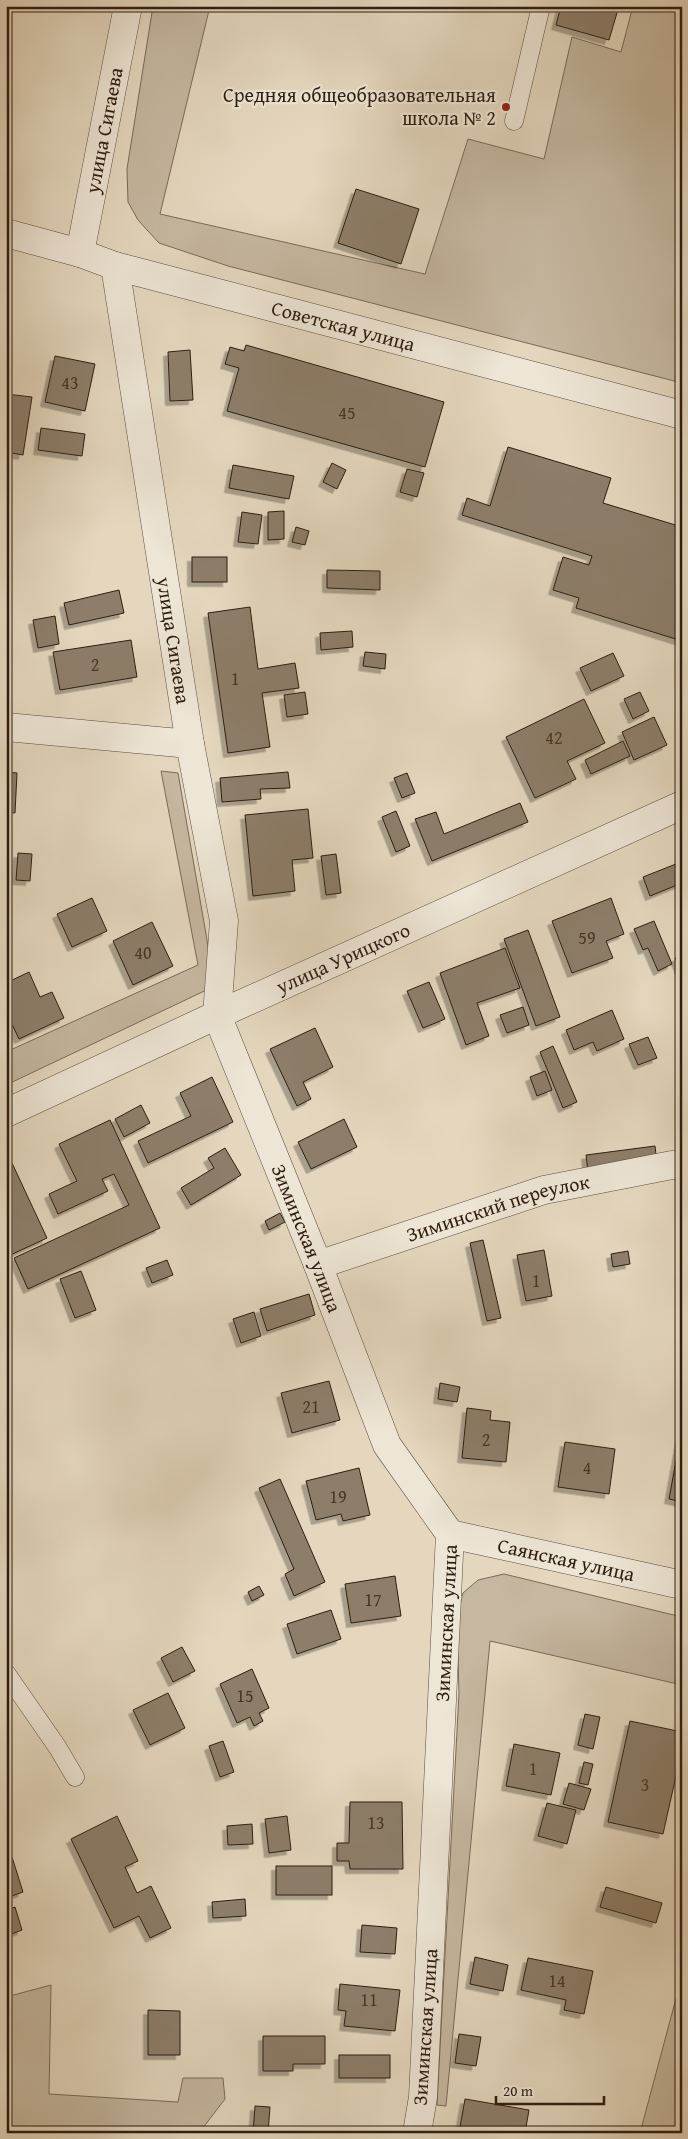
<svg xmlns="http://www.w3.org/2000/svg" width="688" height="2139" font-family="'Gentium Book Plus',serif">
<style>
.green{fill:#c5b7a0;stroke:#7a6a58}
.building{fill:#8d7e6a;stroke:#2e1d10;filter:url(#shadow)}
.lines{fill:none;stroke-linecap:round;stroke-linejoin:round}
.lane-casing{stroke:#5c4c3c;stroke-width:19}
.street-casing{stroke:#5c4c3c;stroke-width:29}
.lane{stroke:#ede5d5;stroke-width:18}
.street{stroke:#ede5d5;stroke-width:28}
.poi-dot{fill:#8f2418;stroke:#ede5d5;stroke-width:2}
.labels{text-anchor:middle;stroke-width:4.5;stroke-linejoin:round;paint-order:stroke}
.number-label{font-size:18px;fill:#463526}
.poi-label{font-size:20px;fill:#2e1d10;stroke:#ede5d5;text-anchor:end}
.street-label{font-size:20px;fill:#2e1d10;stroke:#ede5d5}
</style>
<defs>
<filter id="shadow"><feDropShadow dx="-4.5" dy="4.5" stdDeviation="0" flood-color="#0004"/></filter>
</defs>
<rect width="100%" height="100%" fill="#e4d7be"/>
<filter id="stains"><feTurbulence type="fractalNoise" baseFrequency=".004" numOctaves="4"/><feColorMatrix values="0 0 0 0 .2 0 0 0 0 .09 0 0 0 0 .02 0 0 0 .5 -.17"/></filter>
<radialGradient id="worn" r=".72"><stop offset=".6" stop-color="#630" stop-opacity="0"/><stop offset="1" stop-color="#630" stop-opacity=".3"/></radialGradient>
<g class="green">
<polygon points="153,6 210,6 160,214 425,274 468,139 544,159 572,37 621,52 633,6 682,6 682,383 228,266 159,243 138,220 128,202 127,169"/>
<polygon points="161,771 178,773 215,986 6,1085 6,1052 198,965"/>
<polygon points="504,1574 682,1617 682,1685 490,1641 446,2106 437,2105 459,1694 457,1616 463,1593 478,1580"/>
<polygon points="682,1976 682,2133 640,2133"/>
<polygon points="51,1985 49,2094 178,2102 183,2078 223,2078 225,2099 199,2133 6,2133 6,1997"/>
</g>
<g class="building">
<polygon points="561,6 619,6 609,40 556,25"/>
<polygon points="356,189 419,209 401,264 338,243"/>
<polygon points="246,345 444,402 425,467 227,411 239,368 225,364 230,347 244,351"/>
<polygon points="190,350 193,400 170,401 168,352"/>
<polygon points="55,356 95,364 85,411 45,402"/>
<polygon points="6,394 32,397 23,455 6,452"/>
<polygon points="41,428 85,434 82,456 38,450"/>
<polygon points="508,447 611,478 603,503 682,527 682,641 576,608 579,598 553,590 563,557 589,565 592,556 462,515 467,498 490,506"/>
<polygon points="332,463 346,470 337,489 323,482"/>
<polygon points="233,465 294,476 289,499 229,488"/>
<polygon points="407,469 424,473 417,497 400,492"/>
<polygon points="284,511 284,539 268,540 268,512"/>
<polygon points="242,512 262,515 258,544 238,542"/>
<polygon points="296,527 309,531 305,545 292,542"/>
<rect x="192" y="557" width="35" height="25"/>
<polygon points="327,570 380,571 380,590 327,588"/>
<polygon points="119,590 124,613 69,625 64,603"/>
<polygon points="250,607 258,669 295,663 299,688 262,693 270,747 228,753 208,613"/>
<polygon points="55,616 59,644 38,648 33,620"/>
<polygon points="352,631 353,647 321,650 320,633"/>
<polygon points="131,640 137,677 60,690 53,652"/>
<polygon points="365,652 386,654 385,669 363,666"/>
<polygon points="613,653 624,676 591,691 580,668"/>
<polygon points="305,692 308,714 287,717 284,695"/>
<polygon points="640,692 649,711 633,719 624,699"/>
<polygon points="584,699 605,743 567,761 576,779 535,798 506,737"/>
<polygon points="654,717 667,745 634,760 622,732"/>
<polygon points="623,741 630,756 591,774 585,760"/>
<polygon points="6,772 17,773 15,813 6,812"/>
<polygon points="288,772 290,788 260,789 261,799 222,802 220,778"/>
<polygon points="407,773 415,793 402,798 394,778"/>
<polygon points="520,803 528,822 432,861 415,819 436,812 444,834"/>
<polygon points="308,809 313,858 292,860 295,891 253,896 245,815"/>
<polygon points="396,811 410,846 396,852 382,817"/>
<polygon points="18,853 32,854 30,881 16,880"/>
<polygon points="336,854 341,893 326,895 321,856"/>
<polygon points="676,864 682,883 650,896 643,877"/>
<polygon points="92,898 107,931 72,947 57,914"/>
<polygon points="611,898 624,934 606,941 613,958 572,973 552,921"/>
<polygon points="654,921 672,964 658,971 648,948 643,950 634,929"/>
<polygon points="152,922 173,966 133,985 113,941"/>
<polygon points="528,930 560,1017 536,1026 504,939"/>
<polygon points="505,948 520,988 477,1003 489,1036 466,1045 440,973"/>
<polygon points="682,955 682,974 675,958"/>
<polygon points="29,972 40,997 52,992 64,1018 19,1039 11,1022 6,1024 6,983"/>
<polygon points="429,982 445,1019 423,1028 407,991"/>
<polygon points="523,1007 529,1025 507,1033 500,1015"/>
<polygon points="612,1010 624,1039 597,1051 593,1042 574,1050 566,1030"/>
<polygon points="315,1028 333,1067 303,1082 311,1099 297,1106 270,1049"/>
<polygon points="648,1037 657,1058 638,1065 629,1044"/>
<polygon points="553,1046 577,1102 563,1108 540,1052"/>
<polygon points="545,1071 552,1090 537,1096 530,1077"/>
<polygon points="212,1077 233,1122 148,1163 138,1141 191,1116 180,1093"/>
<polygon points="141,1105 150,1123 124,1137 115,1119"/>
<polygon points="344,1119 357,1147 311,1169 298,1142"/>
<polygon points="110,1120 160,1228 28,1289 14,1258 129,1205 114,1174 102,1179 108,1191 58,1214 49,1194 77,1181 59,1144"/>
<polygon points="655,1146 657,1163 588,1172 586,1155"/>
<polygon points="225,1148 241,1175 191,1205 181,1188 214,1168 208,1158"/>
<polygon points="12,1163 47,1238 6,1257 6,1166"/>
<polygon points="280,1213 285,1222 269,1230 265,1221"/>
<polygon points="483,1240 501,1318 487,1321 470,1243"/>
<polygon points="544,1250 552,1296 526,1301 517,1255"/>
<polygon points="628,1251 630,1264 613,1267 611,1254"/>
<polygon points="167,1260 173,1275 152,1283 146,1268"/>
<polygon points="81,1271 96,1310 75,1318 60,1279"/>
<polygon points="309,1294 315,1315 267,1331 260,1309"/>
<polygon points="254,1312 261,1336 241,1343 233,1319"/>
<polygon points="329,1381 340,1420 292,1433 281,1393"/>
<polygon points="440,1383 460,1387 457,1402 438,1399"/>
<polygon points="467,1408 491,1411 490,1420 510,1422 506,1462 462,1458"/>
<polygon points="682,1428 682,1502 669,1499"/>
<polygon points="565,1442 615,1449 609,1494 558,1487"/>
<polygon points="359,1468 370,1515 343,1521 341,1514 316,1520 306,1481"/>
<polygon points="280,1479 325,1582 294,1596 285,1574 294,1569 259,1488"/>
<polygon points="395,1576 401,1616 351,1623 345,1584"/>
<polygon points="259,1586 264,1595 252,1601 248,1592"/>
<polygon points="331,1610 341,1639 297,1654 287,1624"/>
<polygon points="182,1647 195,1671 173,1682 161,1658"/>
<polygon points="252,1669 269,1708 259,1713 263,1721 254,1726 250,1717 237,1723 220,1684"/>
<polygon points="168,1693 185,1728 150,1745 133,1710"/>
<polygon points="585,1714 600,1717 593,1749 578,1745"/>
<polygon points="630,1721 682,1732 682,1749 663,1834 608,1822"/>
<polygon points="223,1741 234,1772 220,1777 209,1746"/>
<polygon points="514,1744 560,1753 551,1795 506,1786"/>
<polygon points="584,1762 593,1764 588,1785 579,1783"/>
<polygon points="569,1783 591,1789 584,1810 563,1804"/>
<polygon points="350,1802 402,1802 403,1869 350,1869 349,1861 337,1861 337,1843 349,1843"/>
<polygon points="547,1803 576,1810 567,1844 538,1836"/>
<polygon points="117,1816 138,1861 125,1867 137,1893 151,1886 171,1928 150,1938 139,1916 114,1928 71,1839"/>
<polygon points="287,1816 291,1850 269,1853 265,1819"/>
<polygon points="252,1824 253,1844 228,1845 227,1826"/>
<polygon points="12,1857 23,1892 6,1898 6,1859"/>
<rect x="276" y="1866" width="56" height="29"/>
<polygon points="606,1887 662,1903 656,1923 600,1907"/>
<polygon points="245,1899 246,1916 213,1918 212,1902"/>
<polygon points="15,1907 22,1930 6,1936 6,1910"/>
<polygon points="362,1925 397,1928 395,1954 360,1952"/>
<polygon points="475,1957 508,1965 503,1991 470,1984"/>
<polygon points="528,1958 593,1971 584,2014 564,2010 566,2000 521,1990"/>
<polygon points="340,1984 400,1990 395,2031 344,2026 346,2011 338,2010"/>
<polygon points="148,2010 180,2011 180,2055 148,2055"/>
<polygon points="459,2034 481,2037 476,2066 455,2063"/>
<polygon points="263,2036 325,2036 325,2064 293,2064 293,2071 263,2071"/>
<rect x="339" y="2055" width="51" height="23"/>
<polygon points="465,2099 529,2110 525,2133 459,2133"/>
<polygon points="255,2106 270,2107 268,2133 253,2133"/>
</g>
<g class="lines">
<defs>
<g id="lane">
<polyline points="514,121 541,6"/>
<polyline points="6,1673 58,1748 75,1777"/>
</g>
<g id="street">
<path id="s1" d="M6,233L80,253L115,266L682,415"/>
<path id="s2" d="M80,253L128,6"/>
<path id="s3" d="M115,266L190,744L224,921L217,1015L318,1265L387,1445L450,1534L423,2097L417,2133"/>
<polyline points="6,727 190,744"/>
<path id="s4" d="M6,1113L217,1015L682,805"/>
<path id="s5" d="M318,1265L544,1190L672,1165L682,1166"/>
<path id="s6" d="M450,1534L682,1585"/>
</g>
</defs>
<use href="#lane" class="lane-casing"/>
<use href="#street" class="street-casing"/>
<use href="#lane" class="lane"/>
<use href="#street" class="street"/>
</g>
<circle class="poi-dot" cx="506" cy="107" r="5"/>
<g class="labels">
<g class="number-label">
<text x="70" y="389">43</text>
<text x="347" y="419">45</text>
<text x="95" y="671">2</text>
<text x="235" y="685">1</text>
<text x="554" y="744">42</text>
<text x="587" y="944">59</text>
<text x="143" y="959">40</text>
<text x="536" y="1287">1</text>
<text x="311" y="1413">21</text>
<text x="486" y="1446">2</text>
<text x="587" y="1474">4</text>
<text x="338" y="1503">19</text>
<text x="373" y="1606">17</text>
<text x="245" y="1702">15</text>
<text x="533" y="1775">1</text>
<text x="645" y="1791">3</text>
<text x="376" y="1829">13</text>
<text x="557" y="1987">14</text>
<text x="369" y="2006">11</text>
</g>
<g class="poi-label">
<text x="496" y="102">Средняя общеобразовательная<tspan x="496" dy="23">школа № 2</tspan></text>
</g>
<g class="street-label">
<text dy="7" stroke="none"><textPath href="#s2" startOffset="125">улица Сигаева</textPath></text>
<text dy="7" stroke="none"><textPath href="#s1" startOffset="350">Советская улица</textPath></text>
<text dy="7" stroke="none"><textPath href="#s3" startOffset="379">улица Сигаева</textPath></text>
<text dy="7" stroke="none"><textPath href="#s4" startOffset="371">улица Урицкого</textPath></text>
<text dy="7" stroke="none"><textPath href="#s5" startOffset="189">Зиминский переулок</textPath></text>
<text dy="7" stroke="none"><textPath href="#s3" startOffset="999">Зиминская улица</textPath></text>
<text dy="7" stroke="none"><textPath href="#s6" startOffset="119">Саянская улица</textPath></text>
<text transform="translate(446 1623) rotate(-87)" y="7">Зиминская улица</text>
<text transform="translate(425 2027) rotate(-86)" y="7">Зиминская улица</text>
</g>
</g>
<rect width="688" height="2139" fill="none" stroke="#e4d7be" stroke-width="25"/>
<rect x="8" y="8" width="673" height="2124" fill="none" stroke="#2e1d10" stroke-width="2.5"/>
<rect x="12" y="12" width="663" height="2114" fill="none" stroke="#2e1d10"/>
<path d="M496 2096v8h108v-8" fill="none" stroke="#2e1d10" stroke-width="2.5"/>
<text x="503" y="2096" font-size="15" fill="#2e1d10" stroke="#ede5d5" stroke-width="4" paint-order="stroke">20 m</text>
<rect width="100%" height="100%" filter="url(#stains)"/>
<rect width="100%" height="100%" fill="url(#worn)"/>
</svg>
